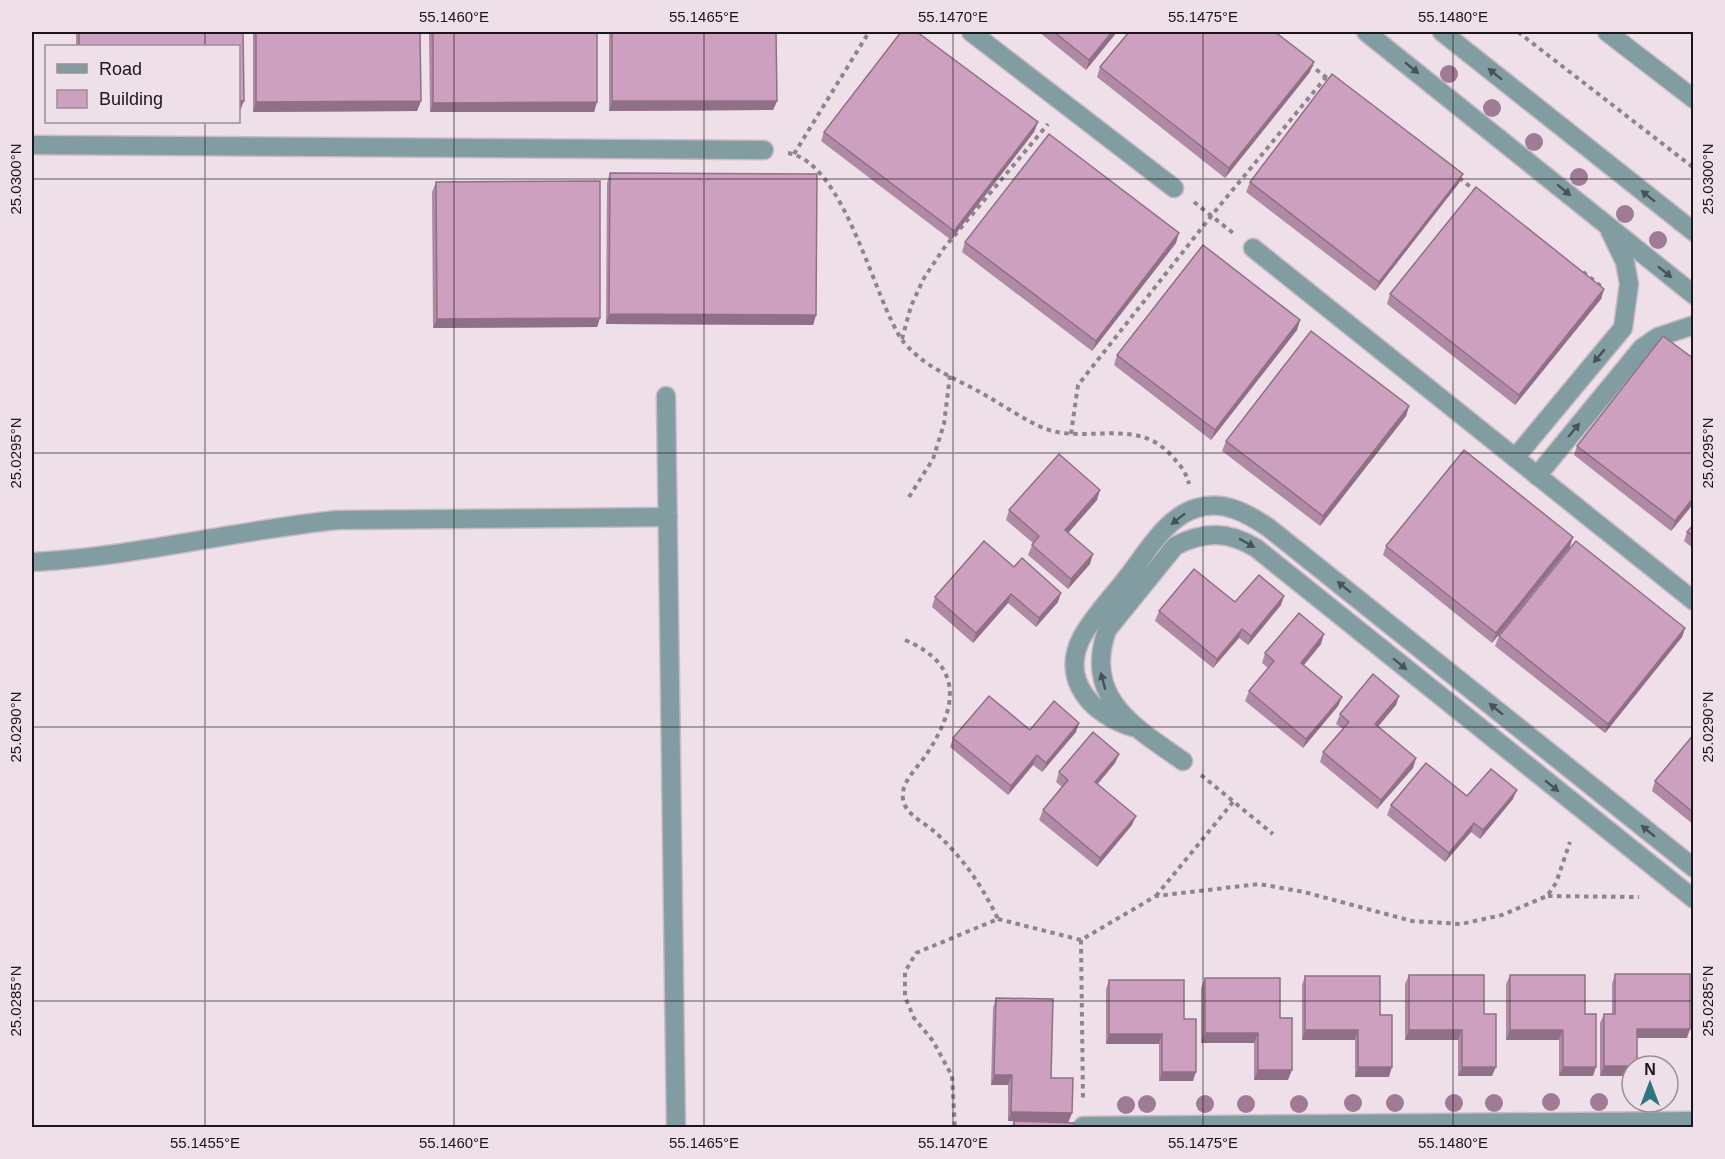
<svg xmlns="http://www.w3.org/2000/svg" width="1725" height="1159" font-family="Helvetica,sans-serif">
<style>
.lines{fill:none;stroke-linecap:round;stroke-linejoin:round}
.minor-casing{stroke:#c8bbc4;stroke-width:21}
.path{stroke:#8f848c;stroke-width:4;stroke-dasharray:4.5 4.5;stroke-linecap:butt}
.minor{stroke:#829da2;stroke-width:18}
.tree{fill:#a07b96}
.wall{fill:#b08aa5}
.shaded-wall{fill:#907086}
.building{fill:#cda0c0;stroke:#907086;stroke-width:1.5}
.oneway{fill:#495357}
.ticks{fill:none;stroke:#1b161a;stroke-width:1.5;stroke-opacity:0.45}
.neatline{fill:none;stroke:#1b161a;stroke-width:2}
.ticks-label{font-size:15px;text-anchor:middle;fill:#1b161a}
</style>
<rect width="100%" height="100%" fill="#eedfe9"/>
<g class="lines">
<defs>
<g id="minor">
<polyline points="971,32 1174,188"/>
<polyline points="1366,32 1694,295"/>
<polyline points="1442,32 1694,232"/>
<polyline points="1607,32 1694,99"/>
<polyline points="32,145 764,150"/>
<polyline points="1253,248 1694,601"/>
<polyline points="666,396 676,1128"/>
<polyline points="1515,458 1623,328 1629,284 1625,262 1610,231"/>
<polyline points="1537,476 1642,348 1658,337 1694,325"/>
<path d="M32,562C135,557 236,530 338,520L668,517"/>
<path d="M1132,727C1093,715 1059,680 1082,637C1094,615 1114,595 1129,575C1147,552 1167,516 1197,508C1224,500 1247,513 1269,528L1694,868"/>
<path d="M1183,761C1134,727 1083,698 1107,630L1175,546C1204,531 1228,531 1256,548L1694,899"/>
<polyline points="1083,1126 1694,1121"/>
</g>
</defs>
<use href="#minor" class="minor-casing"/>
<g class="path">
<polyline points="1518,32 1694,168"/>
<polyline points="1309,64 1331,81"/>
<path d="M788,153C845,163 873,297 902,340C909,349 922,361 933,367C949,377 968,385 985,395C1003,405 1021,418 1041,427C1084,446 1134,416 1170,454C1179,464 1186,471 1189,484"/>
<polyline points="794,154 869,32"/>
<polyline points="1459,178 1477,192"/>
<polyline points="1194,202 1233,233"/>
<polyline points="1583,272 1603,288"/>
<polyline points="902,339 911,306 924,278 944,248 1048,124"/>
<polyline points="1071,434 1078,385 1212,215 1326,77"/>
<polyline points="909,497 933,459 944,424 950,375"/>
<path d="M905,640C964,665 958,707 926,755C918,767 900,783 903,799C905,815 926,823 937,834C964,859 982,886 998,919L916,953L905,972V997L914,1018L933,1041L952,1076L955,1128"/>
<polyline points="1201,775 1273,834"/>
<polyline points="1156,896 1233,802"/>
<polyline points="1548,896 1639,897"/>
<polyline points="998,919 1081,940 1156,896 1259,884 1304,892 1412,921 1461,924 1502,915 1547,896 1556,883 1570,842"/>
<polyline points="1081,940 1083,1100"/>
</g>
<use href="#minor" class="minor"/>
</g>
<g class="tree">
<circle cx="1449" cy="74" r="9"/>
<circle cx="1492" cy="108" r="9"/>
<circle cx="1534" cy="142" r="9"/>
<circle cx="1579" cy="177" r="9"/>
<circle cx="1625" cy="214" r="9"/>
<circle cx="1658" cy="240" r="9"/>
<circle cx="1551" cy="1102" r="9"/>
<circle cx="1599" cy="1102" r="9"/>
<circle cx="1353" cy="1103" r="9"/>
<circle cx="1395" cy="1103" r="9"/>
<circle cx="1454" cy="1103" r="9"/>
<circle cx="1494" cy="1103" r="9"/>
<circle cx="1147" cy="1104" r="9"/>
<circle cx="1205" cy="1104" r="9"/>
<circle cx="1246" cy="1104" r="9"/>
<circle cx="1299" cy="1104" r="9"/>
<circle cx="1126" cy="1105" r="9"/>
</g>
<g class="wall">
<polygon points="76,32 243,32 240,111 238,111 238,46 76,46"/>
<polygon points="253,32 420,32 421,101 417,111 253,112"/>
<polygon points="429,32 597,32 597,102 594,112 430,112"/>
<polygon points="609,32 776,32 777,101 773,110 609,111"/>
<polygon points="1039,32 1117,32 1086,70"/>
<polygon points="1100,67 1310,72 1225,178 1097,77"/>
<polygon points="1038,122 1034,132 951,240 821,141 824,132"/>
<polygon points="610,173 816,315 813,325 606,324 607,183"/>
<polygon points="1463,174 1459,183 1375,291 1246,192 1250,182"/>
<polygon points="436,182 600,318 597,327 433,328 432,192"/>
<polygon points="965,242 1176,243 1092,351 962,252"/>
<polygon points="1604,289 1601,299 1515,405 1387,304 1390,294"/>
<polygon points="1300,320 1297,330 1211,440 1114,365 1117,355"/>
<polygon points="1694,359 1694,503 1671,531 1574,455 1577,446"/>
<polygon points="1409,406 1406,416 1320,526 1222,451 1226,441"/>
<polygon points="1097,500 1068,533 1090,564 1068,589 1028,555 1033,543 1006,520 1009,510"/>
<polygon points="1694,524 1694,549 1684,541 1687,532"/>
<polygon points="1386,546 1570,547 1492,643 1383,555"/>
<polygon points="1014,567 1058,602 1036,627 1008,603 973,643 932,607 935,597"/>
<polygon points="1235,602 1281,605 1248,645 1239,638 1213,668 1155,621 1159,611"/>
<polygon points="1685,628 1682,637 1605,733 1495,646 1499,636"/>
<polygon points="1321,644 1304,665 1342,697 1338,706 1303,748 1245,701 1249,691 1268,668 1262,663 1265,653"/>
<polygon points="1399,696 1396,705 1378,726 1416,758 1413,768 1377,809 1320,762 1323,752 1343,729 1336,724 1340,714"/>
<polygon points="1030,730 1076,732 1042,772 1033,765 1008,795 950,747 953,738"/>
<polygon points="1694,734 1694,825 1652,791 1655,781"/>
<polygon points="1119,754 1115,763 1098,784 1132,825 1097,867 1039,820 1043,810 1062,787 1056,782 1059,772"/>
<polygon points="1467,796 1513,799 1480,839 1471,832 1445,862 1387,815 1391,805"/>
<polygon points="1615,974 1687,1038 1637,1038 1632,1076 1600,1076 1600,1023 1604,1014 1612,1014 1612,984"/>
<polygon points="1409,975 1484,1014 1492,1076 1458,1076 1458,1040 1405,1040 1405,984"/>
<polygon points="1510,975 1585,1014 1593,1076 1559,1076 1559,1040 1506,1040 1506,984"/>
<polygon points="1305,976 1380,1015 1389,1077 1355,1077 1355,1040 1302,1040 1302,985"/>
<polygon points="1205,978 1280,1018 1288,1080 1254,1080 1254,1043 1201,1043 1201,988"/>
<polygon points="1109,980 1184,1019 1193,1081 1159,1081 1159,1044 1106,1044 1106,989"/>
<polygon points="996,998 1051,1078 1072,1113 1068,1122 1074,1128 1011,1128 1014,1121 1008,1121 1008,1085 991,1085 993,1008"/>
</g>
<g class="shaded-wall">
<polygon points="1112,32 1117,32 1086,70 1089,60"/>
<polygon points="1314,62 1310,72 1225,178 1229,168"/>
<polygon points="238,101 244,101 240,111 238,111"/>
<polygon points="421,101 417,111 253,112 256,102"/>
<polygon points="612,101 777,101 773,110 609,111"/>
<polygon points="597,102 594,112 430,112 433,103"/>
<polygon points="1038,122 1034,132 951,240 954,231"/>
<polygon points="1463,174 1459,183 1375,291 1379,282"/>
<polygon points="1179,233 1176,243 1092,351 1096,341"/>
<polygon points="1604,289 1601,299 1515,405 1519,395"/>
<polygon points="609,314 816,315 813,325 606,324"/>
<polygon points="600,318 597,327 433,328 437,319"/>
<polygon points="1300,320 1297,330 1211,440 1215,430"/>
<polygon points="1409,406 1406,416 1320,526 1323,516"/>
<polygon points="1100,490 1097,500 1062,540 1065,530"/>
<polygon points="1694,497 1694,503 1671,531 1675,521"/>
<polygon points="1573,537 1570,547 1492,643 1496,633"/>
<polygon points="1093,554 1090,564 1068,589 1071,579"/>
<polygon points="1061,593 1058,602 1036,627 1039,618"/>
<polygon points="1011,594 1008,603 973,643 976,633"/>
<polygon points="1284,596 1281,605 1248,645 1251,636"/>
<polygon points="1685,628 1682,637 1605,733 1608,724"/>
<polygon points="1242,629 1239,638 1213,668 1217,659"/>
<polygon points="1324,634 1321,644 1298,672 1301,663"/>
<polygon points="1399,696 1396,705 1372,734 1375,724"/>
<polygon points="1342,697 1338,706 1303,748 1306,739"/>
<polygon points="1079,723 1076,732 1042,772 1046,763"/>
<polygon points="1119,754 1115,763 1091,791 1095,782"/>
<polygon points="1037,755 1033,765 1008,795 1011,786"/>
<polygon points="1416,758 1413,768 1377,809 1381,800"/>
<polygon points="1517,790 1513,799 1480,839 1483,830"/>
<polygon points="1136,816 1132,825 1097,867 1100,858"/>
<polygon points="1474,823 1471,832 1445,862 1449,853"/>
<polygon points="1637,1029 1690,1029 1687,1038 1634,1038"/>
<polygon points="1305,1030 1358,1030 1355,1040 1302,1040"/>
<polygon points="1409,1030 1462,1030 1458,1040 1405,1040"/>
<polygon points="1510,1030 1563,1030 1559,1040 1506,1040"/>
<polygon points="1205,1033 1258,1033 1254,1043 1201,1043"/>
<polygon points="1109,1034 1162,1034 1159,1044 1106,1044"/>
<polygon points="1604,1066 1632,1066 1632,1076 1600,1076"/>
<polygon points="1358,1067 1392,1067 1389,1077 1355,1077"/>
<polygon points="1462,1067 1496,1067 1492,1076 1458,1076"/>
<polygon points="1563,1067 1596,1067 1593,1076 1559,1076"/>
<polygon points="1258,1070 1292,1070 1288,1080 1254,1080"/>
<polygon points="1162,1072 1196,1072 1193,1081 1159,1081"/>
<polygon points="994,1075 1012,1075 1008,1085 991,1085"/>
<polygon points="1011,1112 1072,1113 1068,1123 1008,1121"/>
</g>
<g class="building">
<polygon points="79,32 243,32 244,101 238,101 238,46 79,46"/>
<polygon points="256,32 420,32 421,101 256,102"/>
<polygon points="433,32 597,32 597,102 433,103"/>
<polygon points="612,32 776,32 777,101 612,101"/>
<polygon points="901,32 917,32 1038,122 954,231 824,132"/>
<polygon points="1054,32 1112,32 1089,60"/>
<polygon points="1129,32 1275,32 1314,62 1229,168 1100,67"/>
<polygon points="1332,74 1463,174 1379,282 1250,182"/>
<polygon points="1049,134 1179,233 1096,341 965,242"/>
<polygon points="610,173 817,174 816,315 609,314"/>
<polygon points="600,181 600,318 437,319 436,182"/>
<polygon points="1476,187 1604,289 1519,395 1390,294"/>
<polygon points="1203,245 1300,320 1215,430 1117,355"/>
<polygon points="1311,331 1409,406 1323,516 1226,441"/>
<polygon points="1663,336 1694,359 1694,497 1675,521 1577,446"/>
<polygon points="1464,450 1573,537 1496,633 1386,546"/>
<polygon points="1059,454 1100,490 1065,530 1093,554 1071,579 1032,545 1039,536 1009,510"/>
<polygon points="1694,524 1694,536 1687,532"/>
<polygon points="984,541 1014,567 1022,558 1061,593 1039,618 1011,594 976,633 935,597"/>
<polygon points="1576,541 1685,628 1608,724 1499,636"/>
<polygon points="1194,569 1235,602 1259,575 1284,596 1251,636 1242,629 1217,659 1159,611"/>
<polygon points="1299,613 1324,634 1301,663 1342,697 1306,739 1249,691 1274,661 1265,653"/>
<polygon points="1373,674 1399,696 1375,724 1416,758 1381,800 1323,752 1349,722 1340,714"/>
<polygon points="989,696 1030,730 1054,701 1079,723 1046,763 1037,755 1011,786 953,738"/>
<polygon points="1093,732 1119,754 1095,782 1136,816 1100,858 1043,810 1068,780 1059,772"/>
<polygon points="1694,734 1694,813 1655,781"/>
<polygon points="1426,763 1467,796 1491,769 1517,790 1483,830 1474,823 1449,853 1391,805"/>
<polygon points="1615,974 1690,974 1690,1029 1637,1029 1637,1066 1604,1066 1604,1014 1615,1014"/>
<polygon points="1409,975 1484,975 1484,1014 1496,1014 1496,1067 1462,1067 1462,1030 1409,1030"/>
<polygon points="1510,975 1585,975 1585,1014 1596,1014 1596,1067 1563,1067 1563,1030 1510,1030"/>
<polygon points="1305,976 1380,976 1380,1015 1392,1015 1392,1067 1358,1067 1358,1030 1305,1030"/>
<polygon points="1205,978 1280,978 1280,1018 1292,1018 1292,1070 1258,1070 1258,1033 1205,1033"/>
<polygon points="1109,980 1184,980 1184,1019 1196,1019 1196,1072 1162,1072 1162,1034 1109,1034"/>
<polygon points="996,998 1053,999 1051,1078 1073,1078 1072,1113 1011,1112 1012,1075 994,1075"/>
<polygon points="1014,1121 1074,1123 1074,1128 1014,1128"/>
</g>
<defs><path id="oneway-solid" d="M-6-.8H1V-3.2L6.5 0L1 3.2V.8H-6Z" transform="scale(1.5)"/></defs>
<g class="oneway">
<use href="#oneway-solid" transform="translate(1412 68) rotate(39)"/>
<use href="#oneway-solid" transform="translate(1495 74) rotate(-141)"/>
<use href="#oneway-solid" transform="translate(1564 190) rotate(39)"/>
<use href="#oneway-solid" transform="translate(1648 196) rotate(-141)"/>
<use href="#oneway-solid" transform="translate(1665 272) rotate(39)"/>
<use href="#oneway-solid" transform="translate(1599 356) rotate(130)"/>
<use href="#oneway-solid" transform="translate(1574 430) rotate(-51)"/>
<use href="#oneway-solid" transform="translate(1178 519) rotate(142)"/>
<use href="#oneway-solid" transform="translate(1247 543) rotate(29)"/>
<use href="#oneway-solid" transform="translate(1344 587) rotate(-141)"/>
<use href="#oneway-solid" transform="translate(1400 664) rotate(39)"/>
<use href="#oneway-solid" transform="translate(1103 681) rotate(-105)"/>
<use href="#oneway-solid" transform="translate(1496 709) rotate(-141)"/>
<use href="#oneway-solid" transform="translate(1552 786) rotate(39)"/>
<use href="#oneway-solid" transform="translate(1648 831) rotate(-141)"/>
</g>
<path class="ticks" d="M205,32V46M454,32V1128M704,32V1128M953,32V1128M1203,32V1128M1453,32V1128M205,122V1128M32,179H1694M32,453H1694M32,727H1694M32,1001H1694"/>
<rect width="1725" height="1159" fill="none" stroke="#eedfe9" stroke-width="66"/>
<rect x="45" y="45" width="195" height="78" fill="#eedfe9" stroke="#9a8f96" stroke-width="1.5"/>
<rect x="57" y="64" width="30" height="9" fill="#829da2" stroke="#9a8f96" stroke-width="1.5"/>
<text x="99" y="75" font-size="18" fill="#1b161a">Road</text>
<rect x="57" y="90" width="30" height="18" fill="#cda0c0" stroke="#9a8f96" stroke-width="1.5"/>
<text x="99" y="105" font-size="18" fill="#1b161a">Building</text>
<g transform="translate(1650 1084)"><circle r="28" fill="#eedfe9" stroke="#9a8f96" stroke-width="1.5"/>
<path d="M0-4.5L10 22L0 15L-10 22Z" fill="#2e7580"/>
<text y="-9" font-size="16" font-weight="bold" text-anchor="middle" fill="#1b161a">N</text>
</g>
<rect x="33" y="33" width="1659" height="1093" class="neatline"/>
<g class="ticks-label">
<text x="454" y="22">55.1460°E</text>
<text x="704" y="22">55.1465°E</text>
<text x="953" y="22">55.1470°E</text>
<text x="1203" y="22">55.1475°E</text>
<text x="1453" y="22">55.1480°E</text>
<text transform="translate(16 179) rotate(-90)" y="5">25.0300°N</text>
<text transform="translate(1708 179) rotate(-90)" y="5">25.0300°N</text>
<text transform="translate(16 453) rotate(-90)" y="5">25.0295°N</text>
<text transform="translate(1708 453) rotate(-90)" y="5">25.0295°N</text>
<text transform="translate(16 727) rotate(-90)" y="5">25.0290°N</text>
<text transform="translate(1708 727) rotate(-90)" y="5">25.0290°N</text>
<text transform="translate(16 1001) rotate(-90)" y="5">25.0285°N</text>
<text transform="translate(1708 1001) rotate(-90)" y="5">25.0285°N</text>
<text x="205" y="1148">55.1455°E</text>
<text x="454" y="1148">55.1460°E</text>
<text x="704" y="1148">55.1465°E</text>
<text x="953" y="1148">55.1470°E</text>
<text x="1203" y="1148">55.1475°E</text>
<text x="1453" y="1148">55.1480°E</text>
</g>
</svg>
